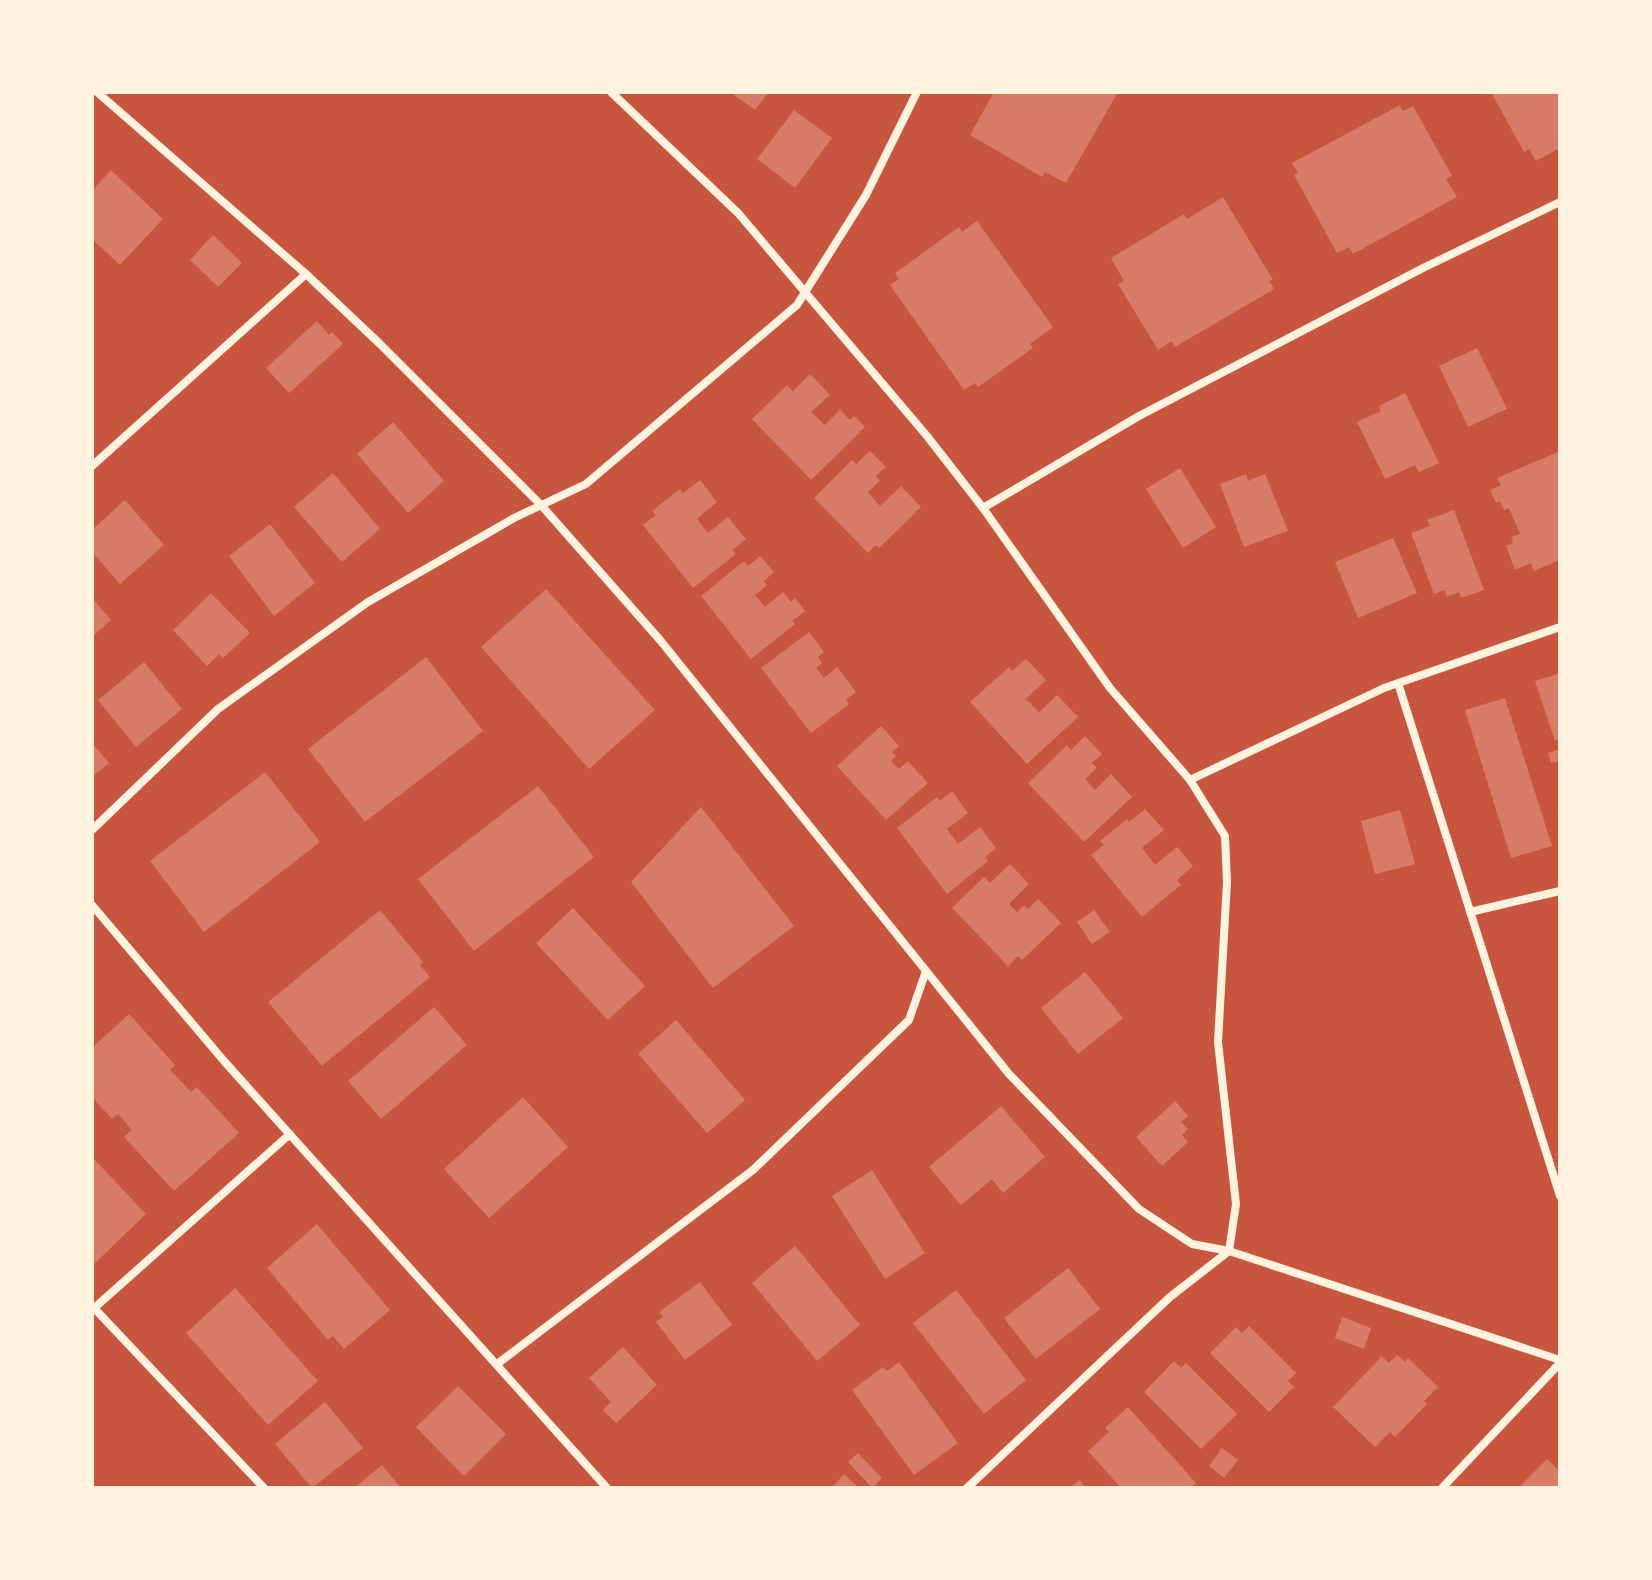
<svg xmlns="http://www.w3.org/2000/svg" width="1652" height="1580" font-family="'DejaVu Sans',sans-serif">
<style>
.building{fill:#d67c66}
.lines{fill:none;stroke-linecap:round;stroke-linejoin:round}
.minor{stroke:#fff3e0;stroke-width:8}
</style>
<rect width="100%" height="100%" fill="#c8553d"/>
<g class="building">
<polygon points="730,92 769,92 755,110"/>
<polygon points="994,92 1118,92 1066,183 1045,172 1042,177 970,135"/>
<polygon points="1491,92 1560,92 1560,148 1536,161 1529,149 1524,152"/>
<polygon points="1400,105 1403,111 1413,106 1452,176 1446,179 1457,197 1353,254 1349,247 1337,253 1294,175 1298,173 1292,163"/>
<polygon points="794,110 832,138 795,188 757,159"/>
<polygon points="111,170 163,219 120,265 92,239 92,191"/>
<polygon points="1223,197 1273,280 1269,281 1274,289 1175,347 1172,341 1158,350 1118,284 1124,281 1111,258 1184,214 1187,219"/>
<polygon points="977,221 1053,327 1030,344 1033,348 978,387 975,383 964,390 890,285 899,279 895,273 959,227 962,232"/>
<polygon points="213,235 242,263 218,287 190,260"/>
<polygon points="317,321 329,335 332,332 343,344 289,393 266,368"/>
<polygon points="1477,348 1507,409 1468,427 1439,366"/>
<polygon points="810,374 830,395 811,412 825,425 840,410 850,420 854,416 865,427 811,480 752,419 787,385 793,391"/>
<polygon points="1405,393 1439,463 1419,472 1415,465 1385,479 1357,422 1381,411 1379,406"/>
<polygon points="393,422 444,481 408,513 357,454"/>
<polygon points="870,451 886,467 876,476 880,481 868,492 880,506 901,486 921,507 879,548 876,545 868,553 814,498 852,460 856,464"/>
<polygon points="1560,451 1560,560 1534,571 1531,563 1515,570 1506,546 1513,543 1511,537 1520,534 1509,508 1504,510 1500,501 1496,503 1490,490 1501,485 1497,478"/>
<polygon points="1180,468 1216,527 1183,548 1146,489"/>
<polygon points="333,473 380,529 342,562 294,507"/>
<polygon points="1246,474 1248,481 1265,474 1288,531 1244,547 1220,484"/>
<polygon points="700,480 717,502 697,519 708,533 728,517 746,539 732,550 736,554 693,588 643,525 656,515 652,511 680,489 683,493"/>
<polygon points="125,500 164,545 120,584 92,552 92,530"/>
<polygon points="1454,510 1484,590 1461,598 1459,592 1447,597 1444,590 1434,594 1411,533 1430,526 1427,520"/>
<polygon points="270,524 315,583 274,616 229,556"/>
<polygon points="1393,538 1417,593 1358,618 1335,562"/>
<polygon points="760,556 774,572 764,581 767,585 755,595 765,607 783,592 791,602 795,598 805,611 792,621 795,624 751,659 701,596 744,561 748,566"/>
<polygon points="546,589 655,710 589,769 481,647"/>
<polygon points="211,593 250,633 223,658 219,654 207,666 173,630"/>
<polygon points="92,598 111,620 92,637"/>
<polygon points="809,632 824,652 818,657 822,663 816,668 824,678 837,667 856,692 846,700 849,704 811,733 761,668"/>
<polygon points="426,657 483,731 365,822 308,749"/>
<polygon points="1026,659 1046,680 1026,699 1039,712 1057,695 1078,717 1027,764 970,702 1009,667 1012,671"/>
<polygon points="144,662 182,709 136,747 98,700"/>
<polygon points="1560,673 1560,739 1555,741 1535,681"/>
<polygon points="1505,698 1552,846 1511,858 1465,710"/>
<polygon points="881,726 899,746 892,752 896,756 891,761 899,769 908,761 928,783 886,820 837,766"/>
<polygon points="1085,736 1102,754 1092,763 1097,768 1085,779 1095,790 1111,774 1132,797 1084,842 1028,783 1067,745 1071,750"/>
<polygon points="92,743 109,763 92,777"/>
<polygon points="1560,749 1560,761 1551,763 1548,753"/>
<polygon points="265,772 320,842 204,932 150,861"/>
<polygon points="538,786 594,857 474,951 418,879"/>
<polygon points="952,791 968,813 947,829 958,844 980,827 996,848 985,857 988,861 947,894 897,828 937,797 940,801"/>
<polygon points="701,807 794,926 713,988 631,882"/>
<polygon points="1145,809 1164,830 1142,848 1155,865 1177,847 1193,866 1177,880 1181,885 1142,917 1091,855 1104,845 1100,841 1127,819 1129,822"/>
<polygon points="1400,810 1415,864 1375,874 1361,821"/>
<polygon points="1010,864 1029,884 1009,904 1017,912 1024,905 1028,909 1038,899 1061,923 1022,960 1018,956 1008,966 952,908 984,877 990,883"/>
<polygon points="573,908 645,986 608,1020 536,943"/>
<polygon points="380,910 423,962 420,965 430,977 322,1066 268,1002"/>
<polygon points="1094,910 1110,932 1092,944 1077,922"/>
<polygon points="1085,972 1123,1018 1078,1054 1041,1008"/>
<polygon points="434,1007 467,1045 381,1119 348,1081"/>
<polygon points="129,1014 175,1065 170,1070 191,1092 197,1087 239,1133 174,1191 124,1137 132,1130 118,1114 112,1119 92,1097 92,1048"/>
<polygon points="676,1020 745,1100 707,1133 638,1054"/>
<polygon points="523,1097 568,1147 489,1218 444,1169"/>
<polygon points="1175,1101 1188,1116 1181,1122 1188,1129 1182,1135 1188,1142 1162,1166 1136,1137"/>
<polygon points="1001,1106 1045,1157 1003,1193 992,1179 961,1205 929,1167"/>
<polygon points="94,1159 146,1214 92,1266 92,1160"/>
<polygon points="872,1170 925,1253 885,1279 832,1196"/>
<polygon points="317,1224 390,1310 344,1349 333,1336 328,1340 267,1268"/>
<polygon points="795,1246 860,1325 817,1361 752,1283"/>
<polygon points="1068,1268 1100,1309 1036,1359 1004,1318"/>
<polygon points="700,1282 732,1325 685,1360 656,1322 663,1317 659,1312"/>
<polygon points="235,1288 318,1381 268,1425 186,1333"/>
<polygon points="956,1290 1026,1380 984,1414 913,1323"/>
<polygon points="1342,1317 1371,1328 1364,1349 1335,1338"/>
<polygon points="1249,1326 1296,1373 1288,1381 1294,1387 1269,1412 1210,1353 1236,1327 1242,1333"/>
<polygon points="623,1347 657,1385 616,1423 603,1410 611,1402 589,1378"/>
<polygon points="1397,1355 1405,1362 1408,1358 1438,1387 1424,1401 1427,1404 1395,1437 1390,1432 1375,1447 1333,1407 1382,1356 1389,1363"/>
<polygon points="1174,1361 1181,1368 1186,1363 1237,1414 1201,1449 1144,1392"/>
<polygon points="899,1362 958,1443 914,1475 852,1390 883,1367 887,1371"/>
<polygon points="458,1386 506,1434 464,1476 416,1427"/>
<polygon points="325,1402 363,1448 312,1488 275,1444"/>
<polygon points="1128,1407 1196,1483 1190,1488 1121,1488 1088,1451 1109,1432 1105,1428"/>
<polygon points="1222,1448 1238,1460 1224,1478 1209,1466"/>
<polygon points="858,1453 882,1478 872,1488 848,1462"/>
<polygon points="1547,1459 1560,1472 1560,1488 1518,1488"/>
<polygon points="382,1465 401,1488 354,1488"/>
<polygon points="844,1474 859,1488 832,1488"/>
<polygon points="1080,1480 1086,1488 1069,1488"/>
</g>
<g class="lines">
<g class="minor">
<polyline points="97,92 306,274 380,344 541,505 660,640 1009,1074 1139,1209 1192,1244 1229,1251 1560,1360"/>
<polyline points="611,92 738,213 927,436 983,508 1110,688 1190,780 1225,836 1227,882 1218,1042 1236,1204 1229,1251 1170,1297 967,1488"/>
<polyline points="92,466 306,274"/>
<polyline points="983,508 1139,416 1423,268 1560,202"/>
<polyline points="1398,683 1560,1196"/>
<polyline points="1190,780 1384,688 1560,627"/>
<polyline points="92,830 218,709 368,602 514,518 586,484 797,305 866,195 917,92"/>
<polyline points="92,905 224,1061 607,1488"/>
<polyline points="1470,912 1560,891"/>
<polyline points="94,1308 264,1488"/>
<polyline points="92,1310 290,1134"/>
<polyline points="497,1364 753,1170 909,1020 926,971"/>
<polyline points="1442,1488 1560,1363"/>
</g>
</g>
<rect width="1652" height="1580" fill="none" stroke="#fff3e0" stroke-width="188"/>
</svg>
